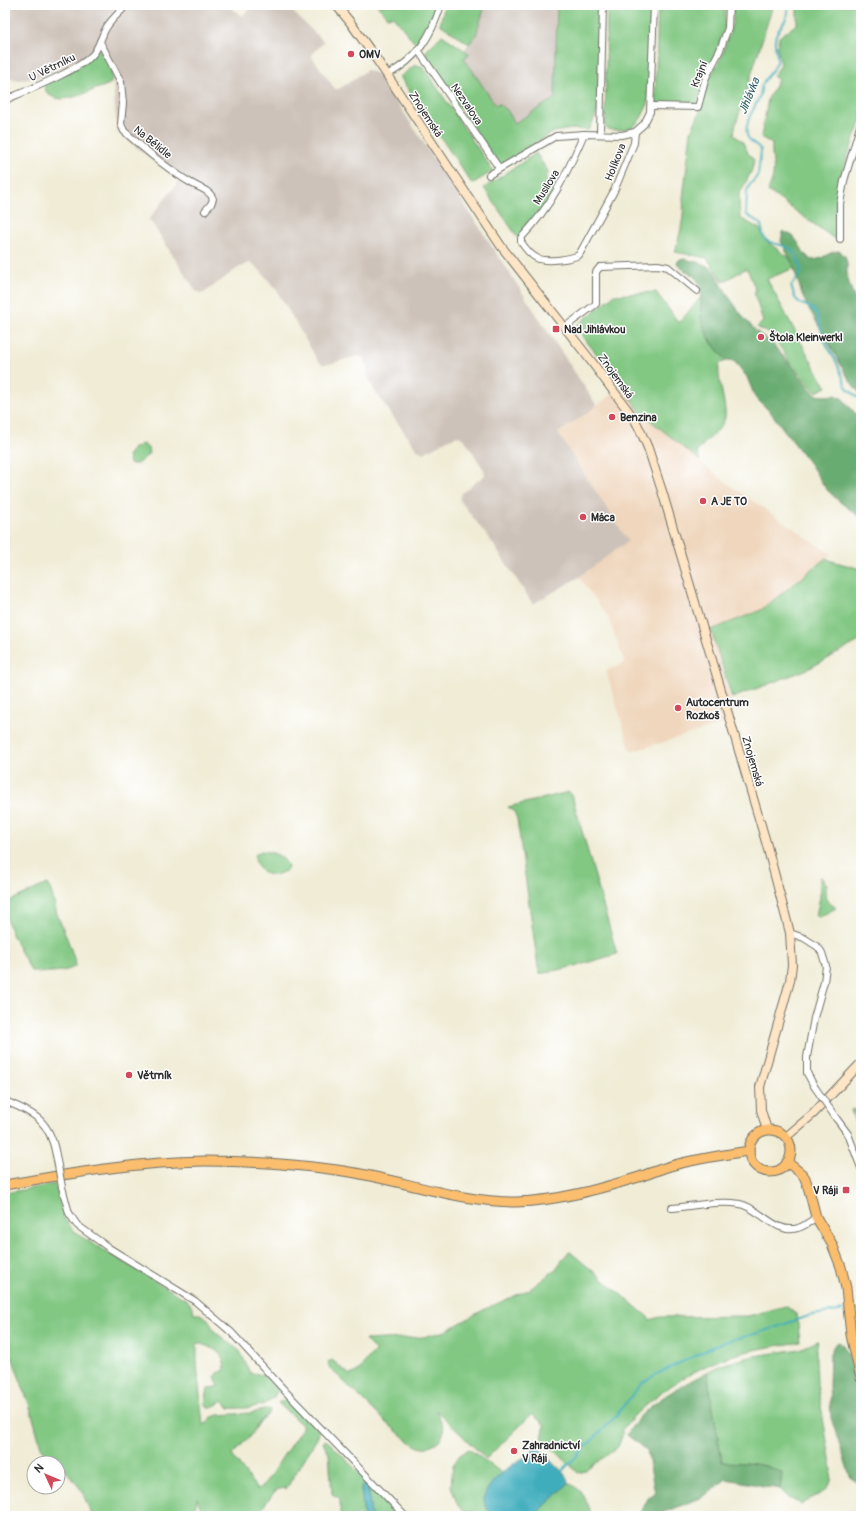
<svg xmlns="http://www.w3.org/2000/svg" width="866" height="1521" font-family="Pangolin,sans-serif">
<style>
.built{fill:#efd6bc}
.industrial{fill:#cdc2b9}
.green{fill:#82c883;stroke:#567a57}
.forest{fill:#69ac71;stroke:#4a6c4e}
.water{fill:#3fadbd;stroke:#356c74}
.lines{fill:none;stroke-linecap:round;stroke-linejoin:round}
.stream{stroke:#3fadbd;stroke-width:2}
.street-casing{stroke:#706f67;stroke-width:8}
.secondary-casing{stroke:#706f67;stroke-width:10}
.primary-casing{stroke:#706f67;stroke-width:11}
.street{stroke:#fff;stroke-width:6}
.secondary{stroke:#fde5c5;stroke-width:8}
.primary{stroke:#fabe6e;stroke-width:9}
.street-bridge-casing{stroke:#706f67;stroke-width:8;stroke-linecap:butt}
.street-bridge{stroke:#fff;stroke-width:6}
.poi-dot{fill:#d1495b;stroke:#fff;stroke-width:1.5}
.labels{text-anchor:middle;stroke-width:3;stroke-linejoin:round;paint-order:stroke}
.poi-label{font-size:11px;font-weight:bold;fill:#2b2b2b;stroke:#fff;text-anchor:start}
.street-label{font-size:11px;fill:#2b2b2b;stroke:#fff}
.water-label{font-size:12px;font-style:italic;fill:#335f65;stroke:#fff}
</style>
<rect width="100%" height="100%" fill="#fff"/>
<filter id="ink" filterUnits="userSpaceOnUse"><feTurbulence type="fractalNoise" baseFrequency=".025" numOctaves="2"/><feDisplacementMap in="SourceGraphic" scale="8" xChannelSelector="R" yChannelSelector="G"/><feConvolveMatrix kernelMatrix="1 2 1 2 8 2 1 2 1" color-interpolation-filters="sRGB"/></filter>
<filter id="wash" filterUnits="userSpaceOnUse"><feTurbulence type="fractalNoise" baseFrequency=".012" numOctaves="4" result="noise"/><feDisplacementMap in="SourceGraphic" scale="16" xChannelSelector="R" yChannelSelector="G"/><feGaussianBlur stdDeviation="0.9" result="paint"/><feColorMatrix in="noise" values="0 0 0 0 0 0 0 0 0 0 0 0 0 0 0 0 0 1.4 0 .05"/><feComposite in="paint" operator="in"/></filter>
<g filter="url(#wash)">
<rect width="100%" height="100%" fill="#f0ecd6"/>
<polygon class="built" points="623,387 640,412 728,484 831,554 761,610 711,630 735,720 631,752 606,671 625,663 608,617 579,577 628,541 558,433"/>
<g class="industrial">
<polygon points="5,5 227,5 242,16 254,5 286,5 324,42 313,53 312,57 335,89 339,89 367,70 379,75 597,406 558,433 628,541 579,577 533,604 491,541 459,499 462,493 485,475 484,470 465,440 459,436 455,437 447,440 424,453 417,450 374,390 367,374 367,366 365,360 362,357 357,356 330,364 322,364 318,361 277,291 260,270 253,264 249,263 238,268 204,293 201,294 196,291 149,219 179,181 117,132 112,69 101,52 97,51 37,78 19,80 5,77"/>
<polygon points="485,5 557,5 555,98 515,124 507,110 496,106 464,58 470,54 464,50 476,35"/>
</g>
<g class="green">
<polygon points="377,5 437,5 432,21 417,46 393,16 387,17"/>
<polygon points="445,5 485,5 476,35 469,44 440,24"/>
<polygon points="557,5 600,5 598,110 589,130 572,129 554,132 502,164 497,164 426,57 426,51 442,35 470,54 464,58 496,106 499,104 507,110 515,123 555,98"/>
<path d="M607,5H651L648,104C640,120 638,130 616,130C611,130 608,130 605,126Z"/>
<polygon points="658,5 725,5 725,27 696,105 655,104"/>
<path d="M733,5H773L735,127L734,135L743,142L748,153L754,160L752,170L739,195L740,218L760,229L766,241L792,260L797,267L767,279L817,372L827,387L816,392L789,362L783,351L771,335L757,327L763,322L754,292L756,291L748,271L745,269L723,282L707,258L675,252C680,233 685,217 683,198L691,131L699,114L709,78L722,56L733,21Z"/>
<path d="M797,5H861V120L847,158L836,202V240L768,191C778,169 771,165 772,144L761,137L768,99L778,80L773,76L781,65L777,46L779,37L797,24Z"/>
<path d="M99,50C108,59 114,71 111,83C106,86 101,87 96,89C82,95 50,109 44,86Z"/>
<polygon points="415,65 421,66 424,68 493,171 472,184 400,77"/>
<polygon points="536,153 549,173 545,176 555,191 543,207 518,238 484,188"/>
<path d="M656,292L679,323L702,296L710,341L727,361L720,363C715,375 727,403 725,418C722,431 704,441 697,452L700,461L640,412L623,387L575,327L614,295Z"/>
<path d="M142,444C148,447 150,449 148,455L137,464H130L128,456L133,449Z"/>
<polygon points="826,558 832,561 861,569 861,640 808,669 732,698 711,630 761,610"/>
<polygon points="569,792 573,799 617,954 576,966 539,974 517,819 514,811 508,807"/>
<path d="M261,851C273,852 283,855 288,866L286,871C282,872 277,875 273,875C262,875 254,865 255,855Z"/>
<path d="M820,876L827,884C826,891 823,896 828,902C831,905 834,905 836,908L819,917L816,916L820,897Z"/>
<path d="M47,884C53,892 54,904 57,914C64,931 71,947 76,965C71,973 40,973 31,971C20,949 5,928 5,903Z"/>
<polygon points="861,1109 861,1142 851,1110"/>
<path d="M55,1184L64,1218L75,1233L187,1300L193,1308L194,1314H200L208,1319L215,1332L240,1351L250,1373C266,1374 268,1377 278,1389C272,1408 246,1409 229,1408L223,1401L209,1409L205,1403L208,1389L219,1386L215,1377L217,1373L225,1370C225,1352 212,1347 197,1343V1365L203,1425L207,1423L212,1417L218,1415L250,1413L269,1409L270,1411L269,1414L261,1420L251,1435L232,1455L257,1489L263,1486L302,1428V1425L278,1403L284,1400L292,1403L319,1431L318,1437L286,1489L284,1488L276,1490L256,1516H199L201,1509L197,1498L194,1516H92L82,1491L69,1474L47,1455L41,1447L30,1407L5,1338V1193Z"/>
<path d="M569,1251L648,1317L649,1320L660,1317L748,1316L786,1306L797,1315L800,1342C777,1346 753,1349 731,1356C692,1369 646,1398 621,1431L623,1433L618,1447L585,1471L578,1473L542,1438L545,1425L532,1414L486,1459L436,1410C440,1421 450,1432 437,1442C433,1444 427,1448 423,1448C406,1447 347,1382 330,1369L328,1362L332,1360L350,1375C364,1371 364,1358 376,1351L365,1340L423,1337L446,1331L485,1309L530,1289L555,1270Z"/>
<path d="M818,1341L816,1351L817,1383L832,1470C831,1474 832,1480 830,1484C826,1494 809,1498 801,1504L789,1498L780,1489L782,1473C764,1462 743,1463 722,1462L707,1372L721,1365L754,1356L800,1349Z"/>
<polygon points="326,1440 331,1444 401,1516 371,1516 368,1487 361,1488 364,1516 340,1516 340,1499 332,1494 329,1454 323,1442"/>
<polygon points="469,1449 502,1473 491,1484 484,1499 488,1510 494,1516 470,1516 458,1506 451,1486 453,1465 460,1455"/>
<path d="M569,1483C584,1491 586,1500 591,1516H534Z"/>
</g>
<g class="forest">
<path d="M783,231L793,236L799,244L803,252L811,260C824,260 828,251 840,251L845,256L847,263V277L861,318V395L850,381L808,307L803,297L792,263L781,241Z"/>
<path d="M684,259L701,263L709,267L714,271L729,297L744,318L757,332L770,341L816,395L824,396L835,395L843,399L861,420V518L840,502L826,489L811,465L771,413L755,397L747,377L736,363L731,360L727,361C715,348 705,335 701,318C699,306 704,295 699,283C695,273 682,272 677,263L679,260Z"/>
<polygon points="839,1342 843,1345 848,1354 861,1397 861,1488 850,1476 831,1418 829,1386 830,1353 835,1344"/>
<path d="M707,1372L722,1462C743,1463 764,1462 782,1473L780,1489L726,1479L703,1497L654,1516H638L649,1497L655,1493L647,1451L627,1435C642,1405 678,1388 707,1372Z"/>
</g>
<g class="water">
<path d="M534,1447C545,1450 560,1470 568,1478L569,1483L534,1516H494C489,1512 485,1506 484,1500C483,1484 518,1459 531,1454Z"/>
<polygon points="366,1485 368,1487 371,1516 364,1516 361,1488 362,1486"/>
</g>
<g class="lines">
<g class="stream">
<path d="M787,5C791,18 780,25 776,35C772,47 779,54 777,62C774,71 767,75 763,83C761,86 761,91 760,95C756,107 744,121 747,135C749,143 758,144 761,150L758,175L749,186L747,191L746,214C750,218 758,220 761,225C763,230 762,236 766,240C771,244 775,243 781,245C795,248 800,261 801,273L791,286L795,298L800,303L811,308L817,314L824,340L837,363L847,388L861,400"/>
<polyline points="852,1309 861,1310"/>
<polyline points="560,1473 614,1418 642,1383 657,1374 721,1343 758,1333 812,1315 845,1310"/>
</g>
</g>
</g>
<g filter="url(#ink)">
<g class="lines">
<defs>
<g id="street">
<path d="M100,42L121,82L123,103L121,124L124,131C145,150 167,169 191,183C199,188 210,190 213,199L211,204L205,211"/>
<polyline points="418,50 499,168"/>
<path d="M387,75C417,59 431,37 441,5"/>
<path d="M5,100C26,91 82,69 94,53C99,46 101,38 105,30C110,20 119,13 127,5"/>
<polyline points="652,106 698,107 706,77 720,50 728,28 729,5"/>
<path d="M635,132L622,135L584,134C567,173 551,207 521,238V242C525,248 532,257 539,259C548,262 571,259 579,255L614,191L634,143L635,132L644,124L650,112L654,5"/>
<polyline points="600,134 603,5"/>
<polyline points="489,175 556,136 584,134"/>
<polyline points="840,239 840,204 844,181 861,123"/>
<polyline points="565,327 596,304 596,272 600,267 658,265 668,267 697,291"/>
<polyline points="790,933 804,938 818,947 822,953 826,966 824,982 814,1018 807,1057 807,1073 814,1086"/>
<path d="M5,1101C35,1113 50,1121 56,1155"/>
<polyline points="836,1118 848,1134 861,1168"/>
<polyline points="62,1187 69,1213 77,1225 109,1248 195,1301 231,1332 286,1392 405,1516"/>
<path d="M672,1208C694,1206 719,1200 740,1204C760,1208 776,1235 798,1228C805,1226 811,1221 816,1217"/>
</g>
<g id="secondary">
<polyline points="336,5 350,22 377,60 501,246 588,357 635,420 640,430 648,448 662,491 766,842 790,933 792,965 790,981 760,1087 761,1110 767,1130"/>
<polyline points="786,1137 813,1114 861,1063"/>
</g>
<g id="primary">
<circle cx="770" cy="1151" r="21"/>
<polyline points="787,1162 802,1174 805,1178 809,1190 816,1217 832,1244 841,1267 846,1288 851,1335 861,1378"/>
<path d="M5,1185C71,1173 138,1162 205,1161C249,1161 293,1164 337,1170C397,1178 455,1202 516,1202C558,1201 599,1189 639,1177C648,1174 658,1170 667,1167C694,1159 722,1155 749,1151"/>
</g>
</defs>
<use href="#street" class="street-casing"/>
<use href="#secondary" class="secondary-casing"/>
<use href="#primary" class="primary-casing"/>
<use href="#street" class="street"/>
<use href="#secondary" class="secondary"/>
<use href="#primary" class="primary"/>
<defs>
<g id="street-bridge">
<polyline points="814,1086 836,1118"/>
<polyline points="56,1155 62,1187"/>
</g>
</defs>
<use href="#street-bridge" class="street-bridge-casing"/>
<use href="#street-bridge" class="street-bridge"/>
</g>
</g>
<g class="poi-dot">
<circle cx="351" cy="54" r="4"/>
<rect x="552" y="325" width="8" height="8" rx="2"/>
<circle cx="761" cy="337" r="4"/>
<circle cx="612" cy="417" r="4"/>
<circle cx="703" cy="501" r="4"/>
<circle cx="583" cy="517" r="4"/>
<circle cx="678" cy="708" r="4"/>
<circle cx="129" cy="1075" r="4"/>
<rect x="842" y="1186" width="8" height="8" rx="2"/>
<circle cx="514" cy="1451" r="4"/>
</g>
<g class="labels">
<g class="poi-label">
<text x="359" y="58">OMV</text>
<text x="564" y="333">Nad Jihlávkou</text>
<text x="769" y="341">Štola Kleinwerkl</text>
<text x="620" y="421">Benzina</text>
<text x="711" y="505">A JE TO</text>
<text x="591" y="521">Máca</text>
<text x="686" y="706">Autocentrum<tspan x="686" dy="13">Rozkoš</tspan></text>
<text x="137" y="1079">Větrník</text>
<text x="838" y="1194" text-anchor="end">V Ráji</text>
<text x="522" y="1449">Zahradnictví<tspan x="522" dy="13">V Ráji</tspan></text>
</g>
<g class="street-label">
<text transform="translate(52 67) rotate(-26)" y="4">U Větrníku</text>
<text transform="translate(699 74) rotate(-68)" y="4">Krajní</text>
<text transform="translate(467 104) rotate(56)" y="4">Nezvalova</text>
<text transform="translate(426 114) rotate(57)" y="4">Znojemská</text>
<text transform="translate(153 142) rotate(39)" y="4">Na Bělidle</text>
<text transform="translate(615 162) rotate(-68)" y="4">Holíkova</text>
<text transform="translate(546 187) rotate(-58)" y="4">Musilova</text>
<text transform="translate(616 376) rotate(54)" y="4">Znojemská</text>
<text transform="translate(753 761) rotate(74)" y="4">Znojemská</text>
</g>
<g class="water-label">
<text transform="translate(749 96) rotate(-68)" y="4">Jihlávka</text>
</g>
</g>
<rect width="866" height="1521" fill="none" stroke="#fff" stroke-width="20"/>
<g transform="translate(46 1475) rotate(314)"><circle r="19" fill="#ffffff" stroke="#aaaaaa"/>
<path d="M0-3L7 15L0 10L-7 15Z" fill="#d1495b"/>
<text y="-6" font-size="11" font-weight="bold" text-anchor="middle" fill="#2b2b2b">N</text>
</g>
</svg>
